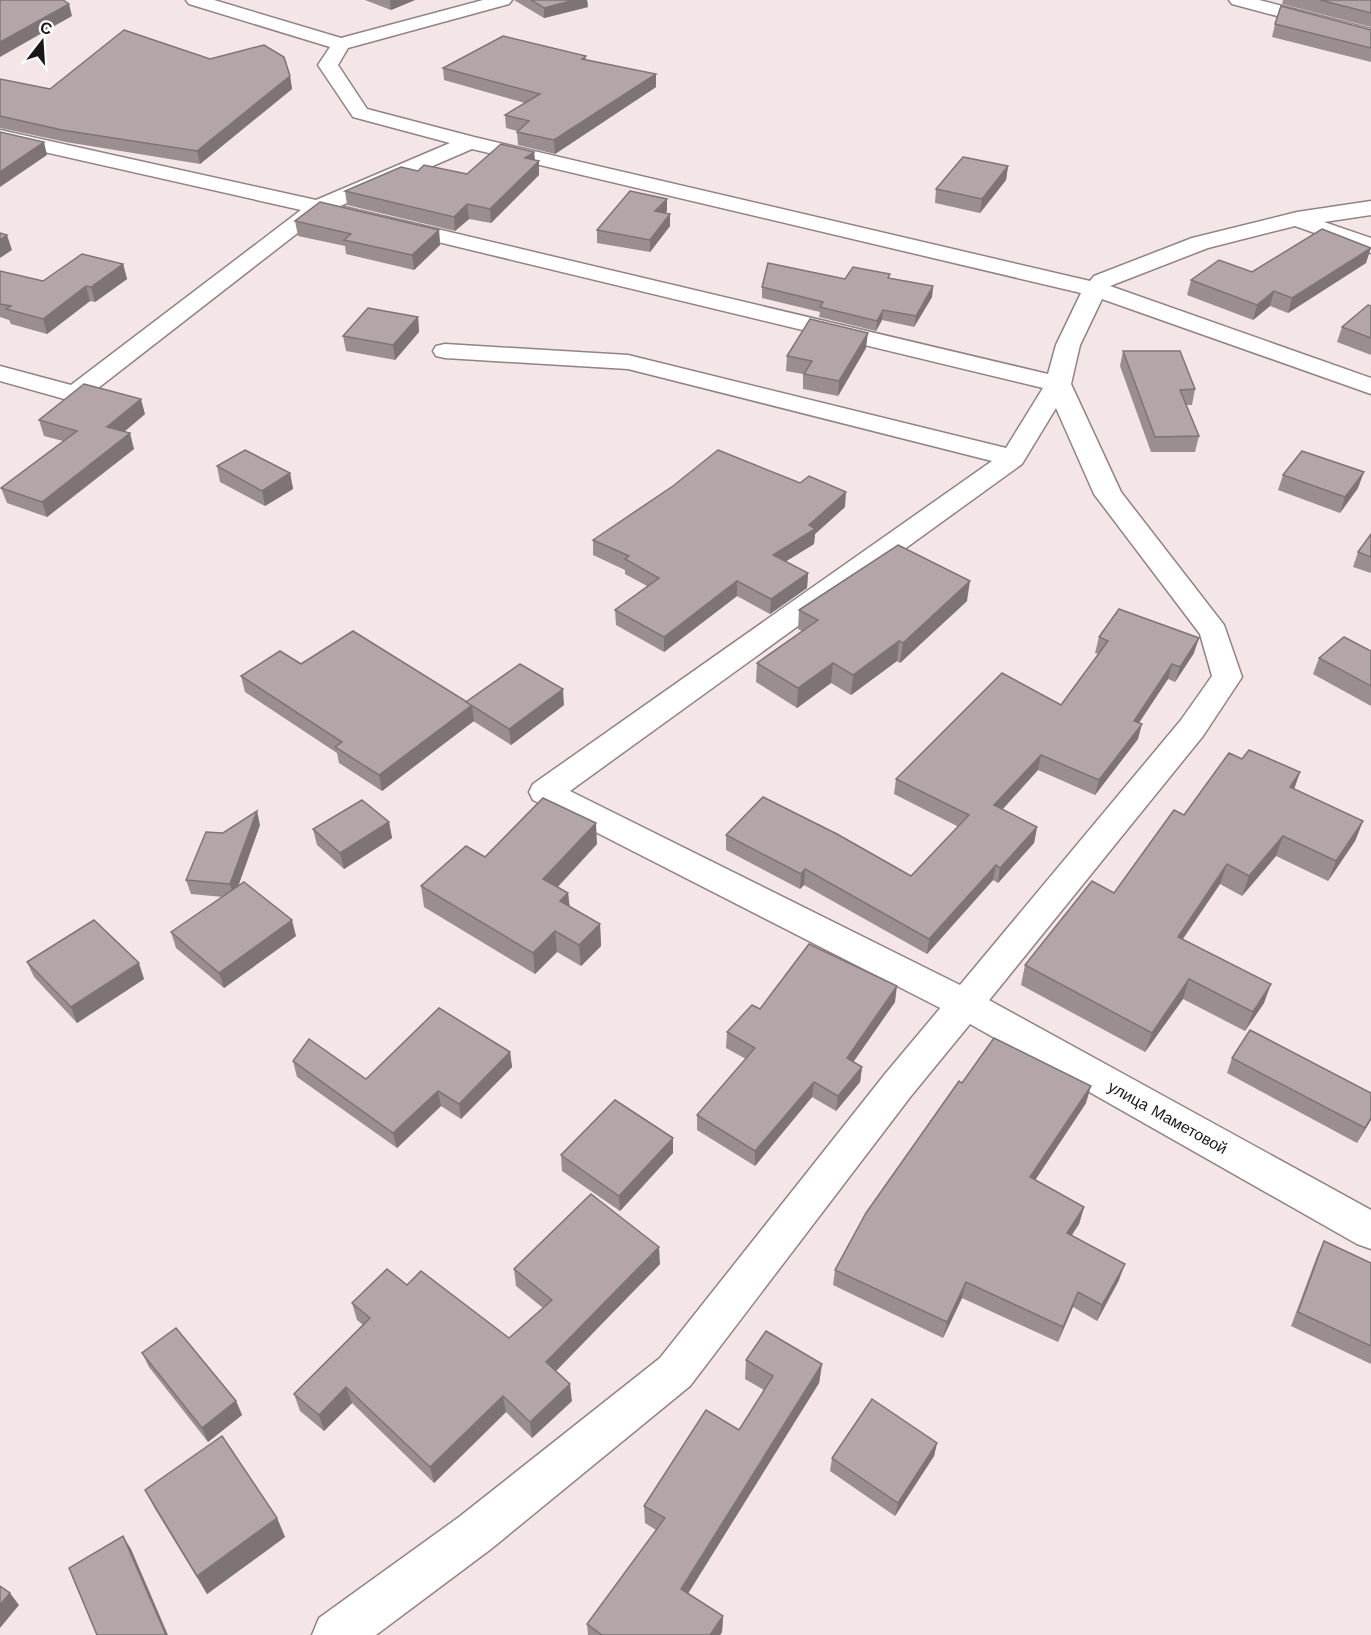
<svg xmlns="http://www.w3.org/2000/svg" width="1371" height="1635" font-family="'Work Sans',sans-serif">
<style>
.lines{fill:none;stroke-linecap:round;stroke-linejoin:round}
.minor-casing{stroke:#918385;stroke-width:3}
.tertiary-casing{stroke:#918385;stroke-width:3}
.minor{fill:#fff;fill-rule:evenodd}
.tertiary{fill:#fff;fill-rule:evenodd}
.wall{fill:#9b8e90}
.shaded-wall{fill:#7e7476}
.building{fill:#b4a5a8;stroke:#7e7476;stroke-width:1.5}
.labels{text-anchor:middle;stroke-width:4.5;stroke-linejoin:round;paint-order:stroke}
.street-label{font-size:16px;fill:#1b1617;stroke:#fff}
</style>
<rect width="100%" height="100%" fill="#f4e5e7"/>
<g class="lines">
<defs>
<g id="minor">
<path d="M186,0H214L341,38L483,0H512L509,4L348,48L338,65L367,109L474,137L1090,281L1094,276L1192,238L1297,212L1371,201V215L1324,222L1371,238V253L1295,226L1208,248L1110,286L1371,378V394L1102,299L1080,345L1071,384L1121,492L1224,625L1242,677L1203,736L978,1014L965,1018L952,1014L533,800L529,792L533,784L992,461L628,369L445,358L436,356L433,351L436,346L445,344L628,355L1006,448L1043,388L322,214L84,399L75,402L0,381V366L71,385L301,210L0,142V130L316,200L450,143L353,117L318,65L330,47L189,4ZM472,149L1081,293L1056,345L1048,374L340,206ZM1056,408L1094,494L1200,634L1212,676L1181,720L960,985L570,791L1022,464Z"/>
<polygon points="1229,0 1259,0 1371,29 1371,41 1232,4"/>
</g>
<polygon id="tertiary" points="965,990 978,994 1371,1210 1371,1249 1357,1244 970,1024 911,1096 690,1386 491,1549 376,1635 312,1635 319,1618 459,1517 660,1358 885,1074 952,994"/>
</defs>
<use href="#minor" class="minor-casing"/>
<use href="#tertiary" class="tertiary-casing"/>
<use href="#minor" class="minor"/>
<use href="#tertiary" class="tertiary"/>
</g>
<g class="wall">
<polygon points="365,0 415,0 391,10"/>
<polygon points="514,0 587,0 588,7 544,18"/>
<polygon points="1283,0 1371,0 1371,27 1282,4"/>
<polygon points="1275,24 1371,30 1371,62 1272,37"/>
<polygon points="586,56 586,60 656,74 656,87 555,154 518,145 517,132 517,131 506,128 505,115 525,103 444,80 443,68"/>
<polygon points="210,59 290,76 292,89 200,164 66,142 0,128 0,79 50,89"/>
<polygon points="534,152 535,160 539,161 539,175 491,223 469,219 455,231 347,205 345,191 418,171 467,174"/>
<polygon points="1008,166 1006,180 980,213 935,203 936,189"/>
<polygon points="667,199 667,211 665,213 670,226 650,252 597,243 597,230"/>
<polygon points="295,221 439,230 440,245 414,270 346,254 345,246 298,236"/>
<polygon points="1366,263 1288,313 1270,306 1253,320 1187,295 1191,280"/>
<polygon points="123,264 127,279 95,302 90,301 47,334 11,324 9,320 0,317 0,271 43,281"/>
<polygon points="890,278 933,286 932,297 914,327 882,320 876,331 819,317 820,312 762,298 762,287 845,279"/>
<polygon points="1371,306 1371,355 1337,342 1342,327"/>
<polygon points="418,317 419,332 395,360 346,351 343,336"/>
<polygon points="866,348 838,396 803,389 803,374 786,371 787,356"/>
<polygon points="1123,351 1195,389 1192,405 1186,405 1199,436 1195,452 1151,452 1120,366"/>
<polygon points="145,414 124,432 134,449 47,517 7,503 1,488 63,441 44,436 39,420"/>
<polygon points="217,466 290,473 293,489 265,506 220,482"/>
<polygon points="1283,475 1358,488 1340,513 1278,490"/>
<polygon points="845,507 815,534 814,544 786,561 808,573 807,588 770,614 737,596 664,652 616,625 615,610 647,586 625,574 625,570 593,555 593,540"/>
<polygon points="1371,534 1371,573 1353,567 1358,552"/>
<polygon points="967,601 900,663 897,661 851,695 831,683 797,708 756,682 757,663 802,631 798,629 799,610"/>
<polygon points="1099,637 1194,653 1175,682 1168,679 1139,723 1138,739 1095,795 1038,770 1002,809 1037,827 1034,843 998,883 993,880 927,954 804,885 800,889 726,850 726,835 911,876 959,827 894,794 896,779 1061,705 1099,654 1095,653"/>
<polygon points="1371,651 1371,706 1313,674 1319,658"/>
<polygon points="301,664 466,702 564,705 511,745 473,721 382,791 339,763 337,753 245,692 241,676"/>
<polygon points="1242,759 1300,772 1294,789 1363,821 1355,841 1328,881 1276,856 1242,896 1220,884 1183,939 1264,1003 1245,1031 1183,999 1145,1052 1021,985 1025,965 1114,893"/>
<polygon points="389,822 392,838 344,869 317,845 313,829"/>
<polygon points="260,825 238,886 296,936 224,988 176,948 171,932 223,897 191,894 186,880 223,833"/>
<polygon points="597,844 558,887 568,893 570,907 600,924 601,946 581,966 557,952 535,974 424,907 421,886 485,857"/>
<polygon points="27,962 144,979 77,1023 34,977"/>
<polygon points="895,1002 853,1062 862,1067 860,1082 836,1111 812,1097 755,1166 697,1130 697,1115 746,1059 726,1048 727,1032 760,1009"/>
<polygon points="510,1052 512,1067 461,1119 441,1106 397,1148 297,1077 293,1061 366,1079"/>
<polygon points="1232,1058 1371,1093 1371,1120 1357,1143 1227,1073"/>
<polygon points="962,1083 1086,1103 1035,1180 1084,1207 1079,1224 1071,1235 1119,1280 1097,1321 1073,1307 1058,1342 962,1298 943,1338 833,1285 835,1270"/>
<polygon points="673,1138 673,1153 620,1211 562,1171 561,1155"/>
<polygon points="1324,1241 1371,1263 1371,1364 1291,1326 1317,1256"/>
<polygon points="660,1264 556,1371 572,1401 532,1438 506,1412 434,1483 352,1403 324,1431 300,1411 294,1394 363,1325 357,1320 352,1303 407,1285 509,1338 543,1308 516,1286 514,1269"/>
<polygon points="142,1353 236,1401 242,1415 208,1442 149,1367"/>
<polygon points="746,1360 822,1364 819,1383 688,1593 723,1616 722,1632 720,1635 588,1635 587,1624 656,1530 645,1523 644,1506 739,1430 764,1390 745,1379"/>
<polygon points="937,1443 934,1456 895,1516 830,1471 832,1458"/>
<polygon points="145,1490 277,1518 285,1537 207,1594 155,1509"/>
</g>
<g class="shaded-wall">
<polygon points="390,0 415,0 391,10"/>
<polygon points="574,0 587,0 588,7 544,18 544,8"/>
<polygon points="69,4 72,16 0,57 0,42"/>
<polygon points="656,74 656,87 555,154 554,140"/>
<polygon points="290,76 292,89 200,164 197,151"/>
<polygon points="44,142 47,155 0,187 0,172"/>
<polygon points="534,152 535,164 539,161 539,175 491,223 490,209 525,158"/>
<polygon points="1008,166 1006,180 980,213 982,199"/>
<polygon points="667,199 667,211 655,224 655,211"/>
<polygon points="467,204 469,219 455,231 454,217"/>
<polygon points="670,214 670,226 650,252 650,240"/>
<polygon points="439,230 440,245 414,270 412,255"/>
<polygon points="7,235 12,250 0,258 0,240"/>
<polygon points="1371,248 1366,263 1288,313 1292,298"/>
<polygon points="123,264 127,279 95,302 91,287"/>
<polygon points="86,286 90,301 47,334 43,319"/>
<polygon points="933,286 932,297 914,327 916,316"/>
<polygon points="1274,291 1270,306 1253,320 1257,305"/>
<polygon points="883,310 882,320 876,331 877,321"/>
<polygon points="418,317 419,332 395,360 393,345"/>
<polygon points="868,333 866,348 838,396 839,381"/>
<polygon points="141,399 145,414 112,442 107,427"/>
<polygon points="130,433 134,449 47,517 42,502"/>
<polygon points="1364,472 1358,488 1340,513 1345,497"/>
<polygon points="290,473 293,489 265,506 262,491"/>
<polygon points="846,492 845,507 815,534 814,544 772,570 773,555 809,525"/>
<polygon points="808,573 807,588 770,614 771,599"/>
<polygon points="737,581 737,596 664,652 664,637"/>
<polygon points="970,581 967,601 900,663 903,643"/>
<polygon points="1199,638 1194,653 1175,682 1180,667"/>
<polygon points="899,641 897,661 851,695 853,675"/>
<polygon points="833,663 831,683 797,708 798,688"/>
<polygon points="1172,664 1168,679 1130,736 1134,721"/>
<polygon points="563,689 564,705 511,745 509,729"/>
<polygon points="472,705 474,721 382,791 379,775"/>
<polygon points="1142,724 1138,739 1095,795 1099,780"/>
<polygon points="1041,755 1038,770 992,821 994,805"/>
<polygon points="1300,772 1293,792 1290,787"/>
<polygon points="257,811 260,825 234,898 230,884"/>
<polygon points="1363,821 1355,841 1328,881 1336,861"/>
<polygon points="389,822 392,838 344,869 340,853"/>
<polygon points="596,823 597,844 545,900 543,879"/>
<polygon points="1037,827 1034,843 998,883 1000,868"/>
<polygon points="1283,836 1276,856 1242,896 1249,876"/>
<polygon points="1227,864 1220,884 1171,956 1178,937"/>
<polygon points="996,865 993,880 927,954 929,939"/>
<polygon points="805,869 804,885 800,889 801,874"/>
<polygon points="568,893 570,914 560,901"/>
<polygon points="292,920 296,936 224,988 219,973"/>
<polygon points="600,924 601,946 581,966 579,945"/>
<polygon points="555,931 557,952 535,974 533,953"/>
<polygon points="139,963 144,979 77,1023 71,1007"/>
<polygon points="1189,979 1183,999 1145,1052 1152,1033"/>
<polygon points="1271,984 1264,1003 1245,1031 1253,1012"/>
<polygon points="897,986 895,1002 845,1074 847,1058"/>
<polygon points="510,1052 512,1067 461,1119 459,1104"/>
<polygon points="862,1067 860,1082 836,1111 838,1096"/>
<polygon points="814,1082 812,1097 755,1166 755,1151"/>
<polygon points="1091,1086 1086,1103 1026,1194 1030,1177"/>
<polygon points="438,1091 441,1106 397,1148 393,1133"/>
<polygon points="1371,1118 1371,1120 1357,1143 1365,1128"/>
<polygon points="673,1138 673,1153 620,1211 619,1196"/>
<polygon points="1084,1207 1079,1224 1063,1249 1067,1233"/>
<polygon points="659,1247 660,1264 549,1378 546,1362"/>
<polygon points="1125,1264 1119,1280 1097,1321 1102,1305"/>
<polygon points="966,1282 962,1298 943,1338 947,1322"/>
<polygon points="1078,1292 1073,1307 1058,1342 1063,1327"/>
<polygon points="822,1364 819,1383 681,1605 681,1589"/>
<polygon points="570,1384 572,1401 532,1438 530,1422"/>
<polygon points="346,1387 352,1403 324,1431 319,1415"/>
<polygon points="503,1396 506,1412 434,1483 430,1467"/>
<polygon points="236,1401 242,1415 208,1442 202,1428"/>
<polygon points="937,1443 934,1456 895,1516 898,1503"/>
<polygon points="277,1518 285,1537 207,1594 197,1576"/>
<polygon points="123,1536 131,1549 168,1635 166,1635"/>
<polygon points="10,1593 19,1605 0,1628 0,1605"/>
<polygon points="723,1616 722,1632 720,1635 710,1635"/>
</g>
<g class="building">
<polygon points="0,0 63,0 69,4 0,42"/>
<polygon points="531,0 574,0 544,8"/>
<polygon points="1320,0 1371,0 1371,13"/>
<polygon points="1281,6 1371,30 1371,48 1275,24"/>
<polygon points="124,30 210,59 264,45 284,57 290,76 197,151 62,130 0,116 0,79 50,89"/>
<polygon points="503,36 586,56 582,59 656,74 554,140 517,132 529,121 505,115 540,94 443,68"/>
<polygon points="0,132 44,142 0,172"/>
<polygon points="501,144 534,152 525,158 539,161 490,209 467,204 454,217 345,191 401,167 418,171 424,165 467,174"/>
<polygon points="963,157 1008,166 982,199 936,189"/>
<polygon points="630,191 667,199 655,211 670,214 650,240 597,230"/>
<polygon points="320,202 439,230 412,255 344,240 351,234 295,221"/>
<polygon points="1322,229 1371,248 1292,298 1274,291 1257,305 1191,280 1219,260 1252,272"/>
<polygon points="0,233 7,235 0,240"/>
<polygon points="82,254 123,264 91,287 86,286 43,319 6,309 11,306 0,304 0,271 43,281"/>
<polygon points="768,263 845,279 853,267 890,274 888,278 933,286 916,316 883,310 877,321 820,307 823,302 762,287"/>
<polygon points="1368,305 1371,306 1371,338 1342,327"/>
<polygon points="368,308 418,317 393,345 343,336"/>
<polygon points="810,319 868,333 839,381 804,374 812,361 787,356"/>
<polygon points="1123,351 1180,351 1195,389 1180,390 1199,436 1155,437"/>
<polygon points="84,384 141,399 107,427 130,433 42,502 1,488 77,431 39,420"/>
<polygon points="245,450 290,473 262,491 217,466"/>
<polygon points="718,450 800,483 809,476 846,492 809,525 815,529 773,555 808,573 771,599 737,581 664,637 615,610 659,578 625,559 629,556 593,540 673,486"/>
<polygon points="1302,451 1364,472 1345,497 1283,475"/>
<polygon points="1371,534 1371,557 1358,552"/>
<polygon points="898,545 970,581 903,643 899,641 853,675 833,663 798,688 757,663 818,620 799,610"/>
<polygon points="1119,609 1199,638 1180,667 1172,664 1134,721 1142,724 1099,780 1041,755 994,805 1037,827 1000,868 996,865 929,939 805,869 801,874 726,835 763,797 837,834 911,876 969,815 896,779 1002,673 1061,705 1108,641 1099,637"/>
<polygon points="353,631 472,705 379,775 335,747 342,742 241,676 280,651 301,664"/>
<polygon points="1344,637 1371,651 1371,686 1319,658"/>
<polygon points="520,664 563,689 509,729 466,702"/>
<polygon points="1249,750 1300,772 1290,787 1363,821 1336,861 1283,836 1249,876 1227,864 1178,937 1271,984 1253,1012 1189,979 1152,1033 1025,965 1092,881 1114,893 1174,810 1184,815 1229,753 1242,759"/>
<polygon points="543,798 596,823 543,879 568,893 560,901 600,924 579,945 555,931 533,953 421,886 466,846 485,857"/>
<polygon points="362,800 389,822 340,853 313,829"/>
<polygon points="257,811 230,884 186,880 206,832 223,833"/>
<polygon points="244,882 292,920 219,973 171,932"/>
<polygon points="94,920 139,963 71,1007 27,962"/>
<polygon points="809,944 897,986 847,1058 862,1067 838,1096 814,1082 755,1151 697,1115 755,1048 727,1032 752,1005 760,1009"/>
<polygon points="439,1008 510,1052 459,1104 438,1091 393,1133 293,1061 309,1039 366,1079"/>
<polygon points="1250,1030 1371,1093 1371,1118 1365,1128 1232,1058"/>
<polygon points="994,1038 1091,1086 1030,1177 1084,1207 1067,1233 1125,1264 1102,1305 1078,1292 1063,1327 966,1282 947,1322 835,1270 866,1213 959,1081 962,1083"/>
<polygon points="615,1100 673,1138 619,1196 561,1155"/>
<polygon points="591,1194 659,1247 546,1362 570,1384 530,1422 503,1396 430,1467 346,1387 319,1415 294,1394 370,1318 352,1303 387,1269 407,1285 421,1271 509,1338 552,1300 514,1269"/>
<polygon points="1324,1241 1371,1263 1371,1346 1298,1312"/>
<polygon points="176,1328 236,1401 202,1428 142,1353"/>
<polygon points="766,1331 822,1364 681,1589 723,1616 710,1635 602,1635 587,1624 665,1518 644,1506 706,1410 739,1430 773,1376 746,1360"/>
<polygon points="872,1399 937,1443 898,1503 832,1458"/>
<polygon points="222,1436 277,1518 197,1576 145,1490"/>
<polygon points="123,1536 166,1635 97,1635 69,1568"/>
<polygon points="0,1586 10,1593 0,1605"/>
</g>
<g class="labels">
<g class="street-label">
<text transform="translate(1168 1117) rotate(29)" y="6">улица Маметовой</text>
</g>
</g>
<g transform="translate(42 42) rotate(17)" stroke="#ffffff" stroke-width="4.5" paint-order="stroke">
<path d="M0-4.5L10 22L0 15L-10 22Z" fill="#1b1617"/>
<text y="-9" font-size="16" font-weight="bold" text-anchor="middle" fill="#1b1617">С</text>
</g>
</svg>
